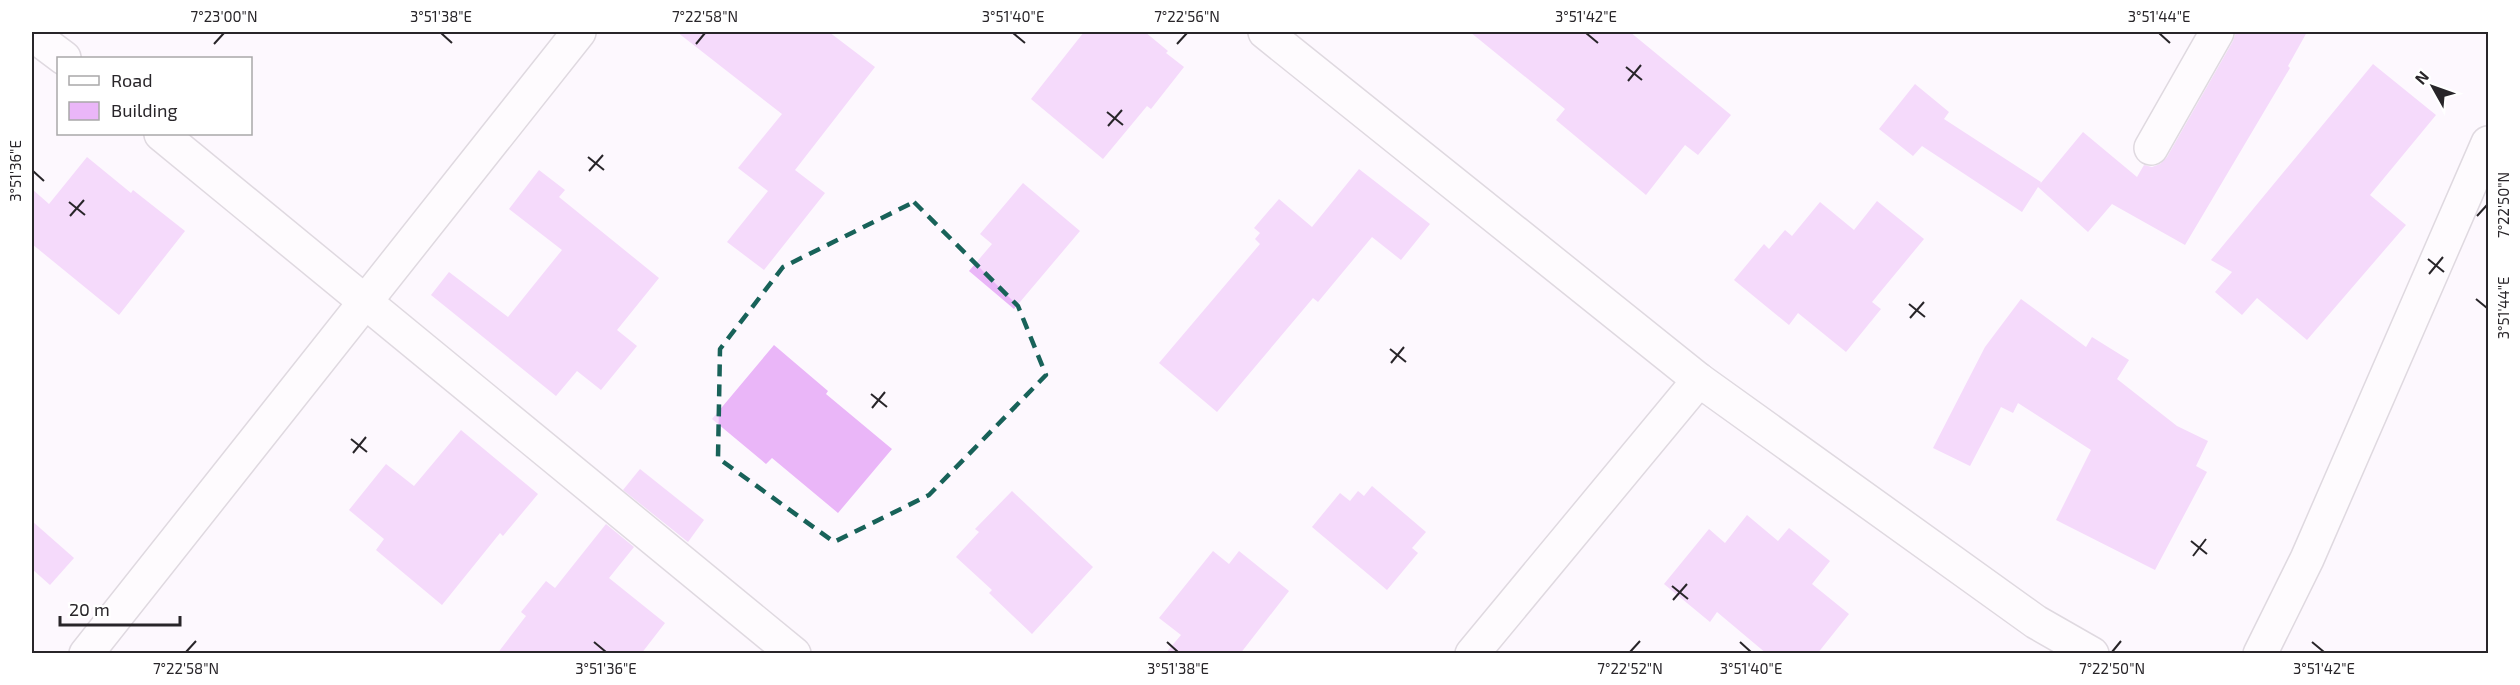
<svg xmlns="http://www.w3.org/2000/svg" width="2520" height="685" font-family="'Exo 2',sans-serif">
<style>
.building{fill:#eab6f8}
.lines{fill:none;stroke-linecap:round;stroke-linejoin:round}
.minor-casing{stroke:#bbb4bd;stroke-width:36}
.minor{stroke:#fff;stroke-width:33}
.marked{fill:none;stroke:#186259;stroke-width:4.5;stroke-dasharray:12 8;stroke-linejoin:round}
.ticks{fill:none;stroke:#282529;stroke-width:2}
.neatline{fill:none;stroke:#282529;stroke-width:2}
.ticks-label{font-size:15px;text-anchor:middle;fill:#282529}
</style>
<rect width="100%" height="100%" fill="#fdf8fe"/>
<g class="building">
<polygon points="677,32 829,32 875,67 795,170 825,193 764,270 727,242 768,191 738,168 782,114"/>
<polygon points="1084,32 1145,32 1168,51 1166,53 1184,67 1151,109 1147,106 1103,159 1031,99"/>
<polygon points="1470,32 1630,32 1731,115 1698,155 1685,145 1646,195 1556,120 1565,109"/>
<polygon points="2236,32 2307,32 2288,66 2290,68 2185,245 2112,204 2088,232 2038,187 2022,212 1922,146 1913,156 1879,129 1915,84 1949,112 1944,119 2041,182 2040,184 2083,132 2137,177 2144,165 2152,167 2160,164 2167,157 2233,41"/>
<polygon points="2373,64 2436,115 2370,195 2406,225 2307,340 2257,298 2242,315 2215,292 2232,272 2211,260"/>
<polygon points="87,157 131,193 133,190 185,231 119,315 32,244 32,189 49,204"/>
<polygon points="1359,169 1430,224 1401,260 1372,237 1318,302 1313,298 1217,412 1159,363 1260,244 1255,239 1260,233 1254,228 1279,199 1312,227"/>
<polygon points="539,170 565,190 559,197 659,278 617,330 637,346 601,390 577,371 556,396 431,295 449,272 508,317 562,250 509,209"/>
<polygon points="1023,183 1080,231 1014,309 969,271 992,244 980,234"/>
<polygon points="1877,201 1924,239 1872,302 1881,309 1846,352 1798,313 1789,325 1734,280 1764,244 1769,249 1785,230 1792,236 1820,202 1854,230"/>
<polygon points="2021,299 2086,347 2092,337 2129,360 2117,379 2177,426 2208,441 2196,466 2207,472 2155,570 2056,520 2091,450 2018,403 2013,413 2001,407 1970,466 1933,448 1985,347"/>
<polygon points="774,345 828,391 826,394 892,449 838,513 772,458 766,464 712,419"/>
<polygon points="461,430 538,494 503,536 500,533 442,605 376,550 384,539 349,510 386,464 414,486"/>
<polygon points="640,469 704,520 688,542 623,490"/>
<polygon points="1372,486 1426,532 1412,548 1418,553 1387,590 1312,527 1340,493 1350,501 1358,491 1364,496"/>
<polygon points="1012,491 1093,567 1032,634 989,593 992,590 956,557 979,532 975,529"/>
<polygon points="1747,515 1778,541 1789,528 1830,561 1812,584 1849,614 1817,654 1767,654 1717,612 1710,622 1664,584 1709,529 1725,543"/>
<polygon points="32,521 74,558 50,585 32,569"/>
<polygon points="606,524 634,547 609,578 665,623 641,654 497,654 526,616 521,612 546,581 555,588"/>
<polygon points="1213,551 1229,564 1239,551 1289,591 1240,654 1165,654 1181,635 1159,618"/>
</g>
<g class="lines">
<defs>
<g id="minor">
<polyline points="1265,32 1699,380 2036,622 2092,654"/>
<polyline points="32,34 64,58"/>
<polyline points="161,134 794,654"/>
<polyline points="2151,148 2217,32"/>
<polyline points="86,654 579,32"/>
<polyline points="1472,654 1699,380"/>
<polyline points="2260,654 2307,559 2488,143"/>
</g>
</defs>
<use href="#minor" class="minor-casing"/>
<use href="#minor" class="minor"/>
</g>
<path d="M0 0H2520V685H0ZM914,202L1018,306L1046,375L929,495L834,542L718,458L720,349L783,267Z" fill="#fdf8fe" fill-opacity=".55" fill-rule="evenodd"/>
<path class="marked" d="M914,202L1018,306L1046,375L929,495L834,542L718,458L720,349L783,267Z"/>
<path class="ticks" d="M441,33L452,43M1013,33L1025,43M1586,33L1598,43M2159,33L2170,43M214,44L224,33M696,44L705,33M1177,44L1187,33M1626,67L1642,80M1628,81L1641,65M1107,112L1123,125M1108,126L1122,110M588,157L604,170M33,171L44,181M589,171L603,155M69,202L85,215M70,216L84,200M2477,216L2487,205M2428,259L2444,272M2429,274L2443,257M2476,299L2487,308M1909,304L1925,317M1910,318L1924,302M1390,349L1406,362M1391,363L1404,347M871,394L887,407M872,408L885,392M351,439L367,452M353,453L366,437M2191,541L2207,554M2193,556L2206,539M1672,586L1688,599M1673,600L1687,584M594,642L606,652M1167,642L1178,652M1740,642L1751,652M2312,642L2324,652M186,652L196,641M1630,652L1640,641M2112,652L2121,641"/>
<rect width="2520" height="685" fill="none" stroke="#ffffff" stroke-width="66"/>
<rect x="57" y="57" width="195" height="78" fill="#ffffff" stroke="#a9a8a9" stroke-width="1.5"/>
<rect x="69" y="76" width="30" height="9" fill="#ffffff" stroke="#a9a8a9" stroke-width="1.5"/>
<text x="111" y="87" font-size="18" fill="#282529">Road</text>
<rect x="69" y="102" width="30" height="18" fill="#eab6f8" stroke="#a9a8a9" stroke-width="1.5"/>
<text x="111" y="117" font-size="18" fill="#282529">Building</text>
<g transform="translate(2433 87) rotate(310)" stroke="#ffffff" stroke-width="4.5" paint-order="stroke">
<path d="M0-4.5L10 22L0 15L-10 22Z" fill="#282529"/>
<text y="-9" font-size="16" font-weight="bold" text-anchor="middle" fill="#282529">N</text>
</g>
<path d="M60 616v9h120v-9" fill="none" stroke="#282529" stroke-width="3"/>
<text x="69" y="616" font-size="18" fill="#282529" stroke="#ffffff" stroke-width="4.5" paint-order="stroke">20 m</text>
<rect x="33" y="33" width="2454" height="619" class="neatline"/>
<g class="ticks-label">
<text x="224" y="22">7°23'00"N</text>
<text x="441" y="22">3°51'38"E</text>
<text x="705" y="22">7°22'58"N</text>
<text x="1013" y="22">3°51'40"E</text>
<text x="1187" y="22">7°22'56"N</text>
<text x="1586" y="22">3°51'42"E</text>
<text x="2159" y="22">3°51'44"E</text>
<text transform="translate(16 171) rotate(-90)" y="5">3°51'36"E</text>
<text transform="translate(2504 205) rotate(-90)" y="5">7°22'50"N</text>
<text transform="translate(2504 308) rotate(-90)" y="5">3°51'44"E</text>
<text x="186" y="674">7°22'58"N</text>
<text x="606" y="674">3°51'36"E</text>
<text x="1178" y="674">3°51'38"E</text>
<text x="1630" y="674">7°22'52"N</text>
<text x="1751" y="674">3°51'40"E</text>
<text x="2112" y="674">7°22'50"N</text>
<text x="2324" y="674">3°51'42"E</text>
</g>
</svg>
